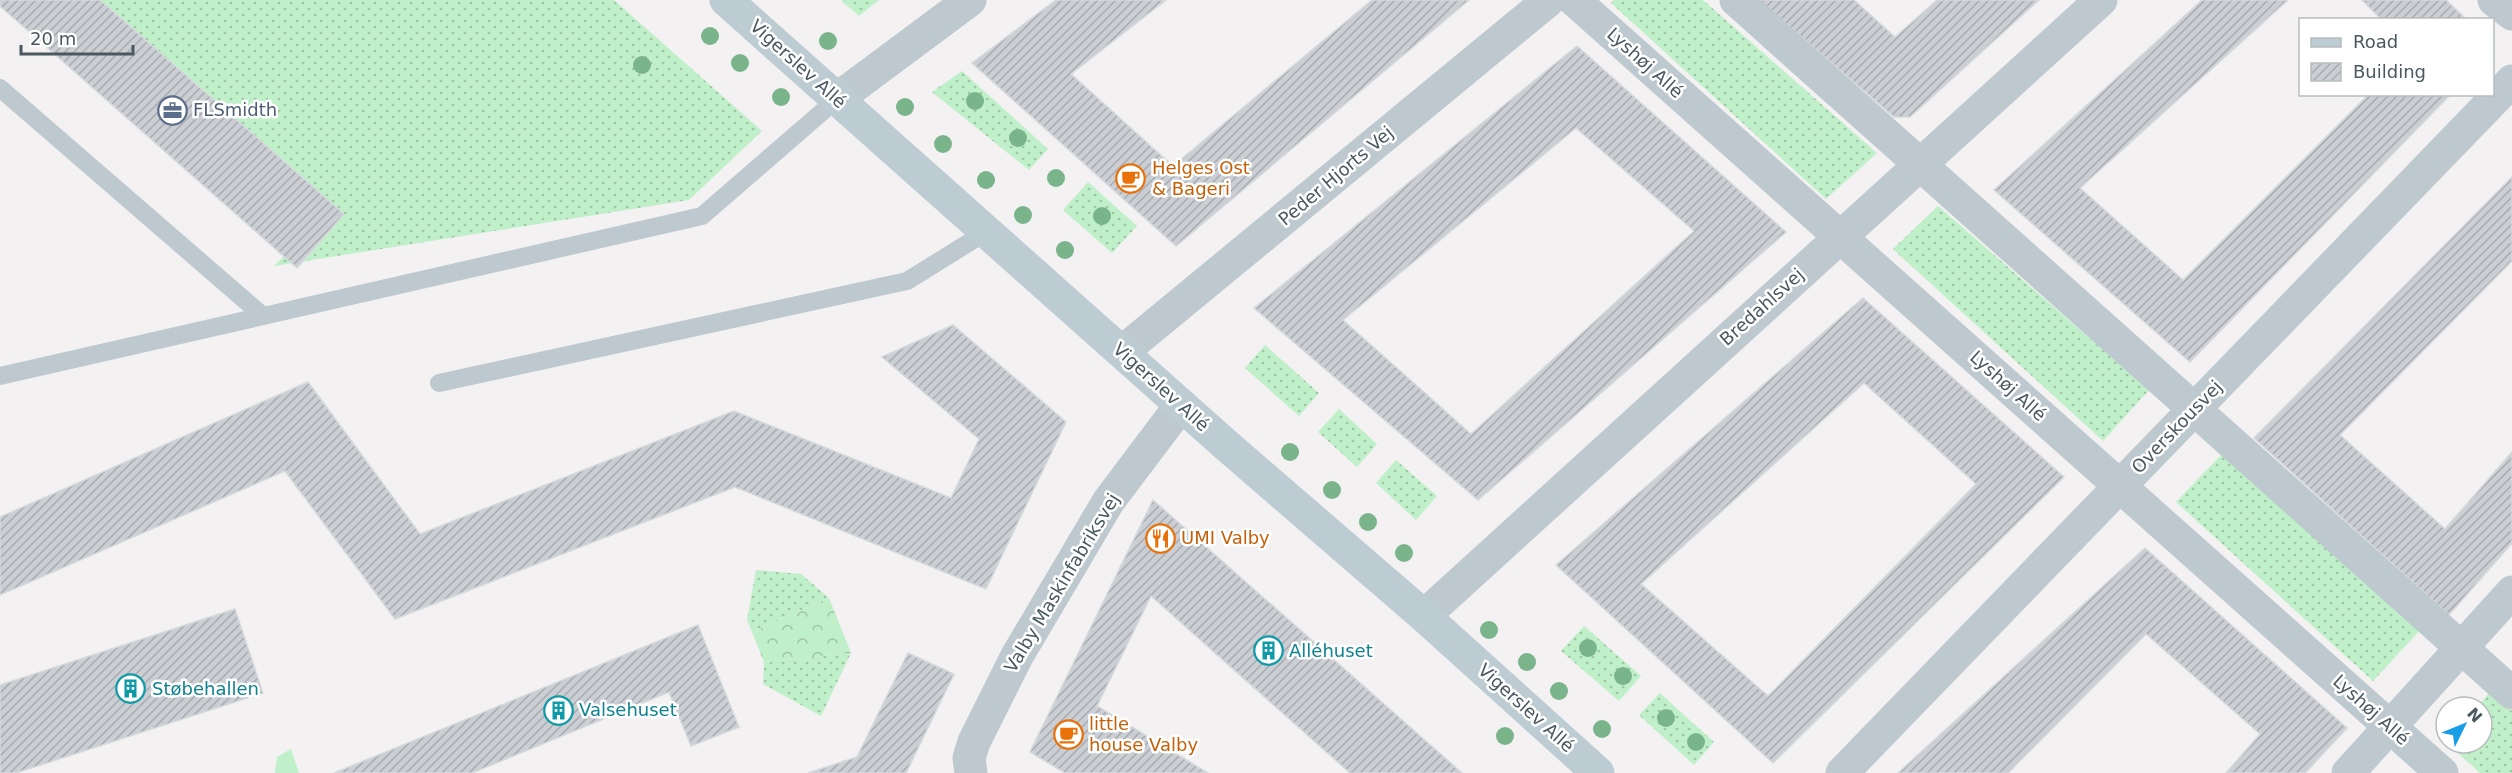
<svg xmlns="http://www.w3.org/2000/svg" width="2512" height="773" font-family="'DejaVu Sans',sans-serif">
<style>
.grass{fill:url(#grass-dots)}
.park{fill:url(#park-crowns)}
.garden{fill:#c0f0c9}
.building{fill:url(#building-hatch);stroke:#d5d9dc;stroke-width:1.5;fill-rule:evenodd}
.lines{fill:none;stroke-linecap:round;stroke-linejoin:round}
.lane{stroke:#bdc9ce;stroke-width:18}
.street{stroke:#bdc9ce;stroke-width:33}
.secondary{stroke:#bdccd3;stroke-width:33}
.tree{fill:#7ab48b}
.labels{text-anchor:middle;stroke-width:5;stroke-linejoin:round;paint-order:stroke}
.street-label{font-size:18px;fill:#49595f;stroke:#fff}
.service-label{font-size:18px;fill:#4e5e75;stroke:#fff;text-anchor:start}
.food-label{font-size:18px;fill:#c56008;stroke:#fff;text-anchor:start}
.culture-label{font-size:18px;fill:#0d838f;stroke:#fff;text-anchor:start}
</style>
<defs>
<pattern id="grass-dots" width="8" height="8" patternUnits="userSpaceOnUse" patternTransform="scale(1.5)"><rect width="8" height="8" fill="#c0f0c9"/><path d="M2 2h.1M6 6h.1" fill="none" stroke="#9ec5a6" stroke-width="1.8" stroke-linecap="round"/></pattern>
<pattern id="park-crowns" width="20" height="18" patternUnits="userSpaceOnUse" patternTransform="scale(1.5)"><rect width="20" height="18" fill="#c0f0c9"/><path d="M2 6a3 3 0 1 1 6 0M12 15a3 3 0 1 1 6 0" fill="none" stroke="#9ec5a6"/></pattern>
<pattern id="building-hatch" width="6" height="6" patternUnits="userSpaceOnUse" patternTransform="scale(1.5)"><rect width="6" height="6" fill="#cbcfd4"/><path d="M-1 1l2-2M0 6l6-6M5 7l2-2" fill="none" stroke="#a7abaf"/></pattern>
</defs>
<rect width="100%" height="100%" fill="#f3f1f2"/>
<g class="grass">
<polygon points="64,0 614,0 762,131 689,200 274,266 321,220"/>
<polygon points="841,0 879,0 859,16"/>
<polygon points="1614,0 1703,0 1877,153 1826,199 1611,3"/>
<polygon points="962,71 1048,149 1029,170 932,92"/>
<polygon points="1088,182 1137,226 1112,253 1063,210"/>
<polygon points="1938,206 2149,390 2103,441 1893,249"/>
<polygon points="1265,345 1319,393 1299,416 1245,368"/>
<polygon points="1339,409 1377,444 1357,467 1318,432"/>
<polygon points="2222,454 2421,629 2373,681 2176,502"/>
<polygon points="1396,460 1437,496 1416,520 1376,483"/>
<polygon points="756,570 801,574 829,598 752,632 747,620"/>
<polygon points="1584,626 1641,676 1619,701 1561,651"/>
<polygon points="851,653 821,716 763,684 764,662"/>
<polygon points="2490,692 2512,711 2512,773 2480,773 2447,743 2482,743 2482,707 2477,707"/>
<polygon points="1660,693 1714,742 1694,765 1639,715"/>
</g>
<polygon class="park" points="829,598 851,653 764,662 752,632"/>
<polygon class="garden" points="291,749 299,773 275,773 277,757"/>
<g class="building">
<polygon points="0,0 100,0 344,214 297,268 0,6"/>
<polygon points="1056,0 1166,0 1071,74 1173,166 1372,0 1469,0 1176,246 972,63"/>
<polygon points="1759,0 1854,0 1895,37 1937,0 2039,0 1910,117 1894,117"/>
<polygon points="2202,0 2288,0 2080,188 2183,280 2369,94 2451,94 2190,362 1994,190"/>
<polygon points="2362,0 2446,0 2467,20 2382,20"/>
<path d="M1577,46L1786,232L1478,500L1254,308ZM1576,128L1694,231L1471,434L1343,320Z"/>
<polygon points="2512,177 2512,261 2340,435 2445,529 2512,452 2512,543 2449,615 2254,438"/>
<path d="M1863,298L2064,477L1773,763L1556,565ZM1864,383L1976,484L1768,696L1641,584Z"/>
<polygon points="953,325 1066,422 986,589 735,487 395,619 285,471 0,595 0,517 308,382 420,534 734,411 951,498 979,439 882,357"/>
<polygon points="1153,500 1462,773 1350,773 1151,596 1097,706 1208,773 1065,773 1030,752"/>
<polygon points="2145,548 2347,728 2305,773 2226,773 2260,734 2146,634 2008,773 1898,773"/>
<polygon points="235,609 263,693 16,773 0,773 0,685"/>
<polygon points="698,625 739,727 691,746 669,692 472,773 334,773"/>
<polygon points="908,653 954,674 906,773 808,773 857,757"/>
</g>
<g class="lines">
<g class="lane">
<polyline points="0,88 263,316"/>
<polyline points="0,376 702,216 837,99"/>
<polyline points="439,383 907,281 986,232"/>
</g>
<g class="street">
<polyline points="1574,0 2442,773"/>
<polyline points="1736,0 2512,693"/>
<polyline points="2494,0 2512,14"/>
<polyline points="837,99 970,0"/>
<polyline points="1122,352 1549,0"/>
<polyline points="1424,616 2101,0"/>
<polyline points="971,773 969,758 974,742 1017,656 1108,502 1181,405"/>
<polyline points="1842,773 2512,81"/>
<polyline points="2348,773 2512,592"/>
</g>
<polyline class="secondary" points="726,0 1226,445 1424,616 1598,773"/>
</g>
<g class="tree">
<circle cx="710" cy="36" r="9"/>
<circle cx="828" cy="41" r="9"/>
<circle cx="740" cy="63" r="9"/>
<circle cx="642" cy="65" r="9"/>
<circle cx="781" cy="97" r="9"/>
<circle cx="975" cy="101" r="9"/>
<circle cx="905" cy="107" r="9"/>
<circle cx="1018" cy="138" r="9"/>
<circle cx="943" cy="144" r="9"/>
<circle cx="1056" cy="178" r="9"/>
<circle cx="986" cy="180" r="9"/>
<circle cx="1023" cy="215" r="9"/>
<circle cx="1102" cy="216" r="9"/>
<circle cx="1065" cy="250" r="9"/>
<circle cx="1290" cy="452" r="9"/>
<circle cx="1332" cy="490" r="9"/>
<circle cx="1368" cy="522" r="9"/>
<circle cx="1404" cy="553" r="9"/>
<circle cx="1489" cy="630" r="9"/>
<circle cx="1588" cy="648" r="9"/>
<circle cx="1527" cy="662" r="9"/>
<circle cx="1623" cy="676" r="9"/>
<circle cx="1559" cy="691" r="9"/>
<circle cx="1666" cy="718" r="9"/>
<circle cx="1602" cy="729" r="9"/>
<circle cx="1505" cy="736" r="9"/>
<circle cx="1696" cy="742" r="9"/>
</g>
<defs>
<symbol id="office-ring" viewBox="-11 -11 22 22"><circle r="9.5" fill="#fff" stroke="#5c6f8a" stroke-width="1.5"/><path d="M-6-3h4V-5.5h4V-3h4V5H-6ZM-1-4.5V-3h2v-1.5ZM-6 0V1H6V0Z" fill="#5c6f8a"/></symbol>
<symbol id="cafe-ring" viewBox="-11 -11 22 22"><circle r="9.5" fill="#fff" stroke="#e8710a" stroke-width="1.5"/><path d="M-5.5-4.5H6V0H3Q3 3.5 0 3.5H-2.5Q-5.5 3.5-5.5 0ZM3-3.2v2h1.7v-2ZM-6 4.5H4V6H-6Z" fill="#e8710a"/></symbol>
<symbol id="restaurant-ring" viewBox="-11 -11 22 22"><circle r="9.5" fill="#fff" stroke="#e8710a" stroke-width="1.5"/><path d="M-5-6h1v4h1v-4h1v4h1v-4h1v5L-1.5 .5V6h-2V.5L-5-1ZM5-6V6H3V1.5H1.5Q1.5-4 5-6Z" fill="#e8710a"/></symbol>
<symbol id="building-ring" viewBox="-11 -11 22 22"><circle r="9.5" fill="#fff" stroke="#0f9aa8" stroke-width="1.5"/><path d="M-4-6H4V6H1V3H-1V6H-4ZM-2.5-4.3h1.7v1.8h-1.7ZM.8-4.3h1.7v1.8H.8ZM-2.5-1h1.7V.8h-1.7ZM.8-1h1.7V.8H.8Z" fill="#0f9aa8"/></symbol>
</defs>
<g fill-rule="evenodd">
<use href="#office-ring" x="156" y="94" width="33" height="33"/>
<use href="#cafe-ring" x="1114" y="162" width="33" height="33"/>
<use href="#restaurant-ring" x="1144" y="522" width="33" height="33"/>
<use href="#building-ring" x="1252" y="634" width="33" height="33"/>
<use href="#building-ring" x="114" y="672" width="33" height="33"/>
<use href="#building-ring" x="542" y="694" width="33" height="33"/>
<use href="#cafe-ring" x="1052" y="718" width="33" height="33"/>
</g>
<g class="labels">
<g class="street-label">
<text transform="translate(1645 63) rotate(42)" y="6">Lyshøj Allé</text>
<text transform="translate(798 64) rotate(42)" y="6">Vigerslev Allé</text>
<text transform="translate(1336 176) rotate(-40)" y="6">Peder Hjorts Vej</text>
<text transform="translate(1762 307) rotate(-42)" y="6">Bredahlsvej</text>
<text transform="translate(2008 386) rotate(42)" y="6">Lyshøj Allé</text>
<text transform="translate(1161 387) rotate(42)" y="6">Vigerslev Allé</text>
<text transform="translate(2177 427) rotate(-46)" y="6">Overskousvej</text>
<text transform="translate(1062 583) rotate(-59)" y="6">Valby Maskinfabriksvej</text>
<text transform="translate(1526 708) rotate(42)" y="6">Vigerslev Allé</text>
<text transform="translate(2371 710) rotate(42)" y="6">Lyshøj Allé</text>
</g>
<g class="service-label">
<text x="193" y="116">FLSmidth</text>
</g>
<g class="food-label">
<text x="1152" y="174">Helges Ost<tspan x="1152" dy="21">&amp; Bageri</tspan></text>
<text x="1181" y="544">UMI Valby</text>
<text x="1089" y="730">little<tspan x="1089" dy="21">house Valby</tspan></text>
</g>
<g class="culture-label">
<text x="1289" y="657">Alléhuset</text>
<text x="152" y="695">Støbehallen</text>
<text x="579" y="716">Valsehuset</text>
</g>
</g>
<rect x="2299" y="18" width="195" height="78" fill="#ffffff" stroke="#b6bdbf" stroke-width="1.5"/>
<rect x="2311" y="38" width="30" height="9" fill="#bdccd3" stroke="#b6bdbf" stroke-width="1.5"/>
<text x="2353" y="48" font-size="18" fill="#49595f">Road</text>
<rect x="2311" y="63" width="30" height="18" fill="url(#building-hatch)" stroke="#b6bdbf" stroke-width="1.5"/>
<text x="2353" y="78" font-size="18" fill="#49595f">Building</text>
<g transform="translate(2464 725) rotate(47)"><circle r="28" fill="#ffffff" stroke="#b6bdbf" stroke-width="1.5"/>
<path d="M0-4.5L10 22L0 15L-10 22Z" fill="#189de7"/>
<text y="-9" font-size="16" font-weight="bold" text-anchor="middle" fill="#49595f">N</text>
</g>
<path d="M21 45v9h112v-9" fill="none" stroke="#49595f" stroke-width="3"/>
<text x="30" y="45" font-size="18" fill="#49595f" stroke="#ffffff" stroke-width="4.5" paint-order="stroke">20 m</text>
</svg>
